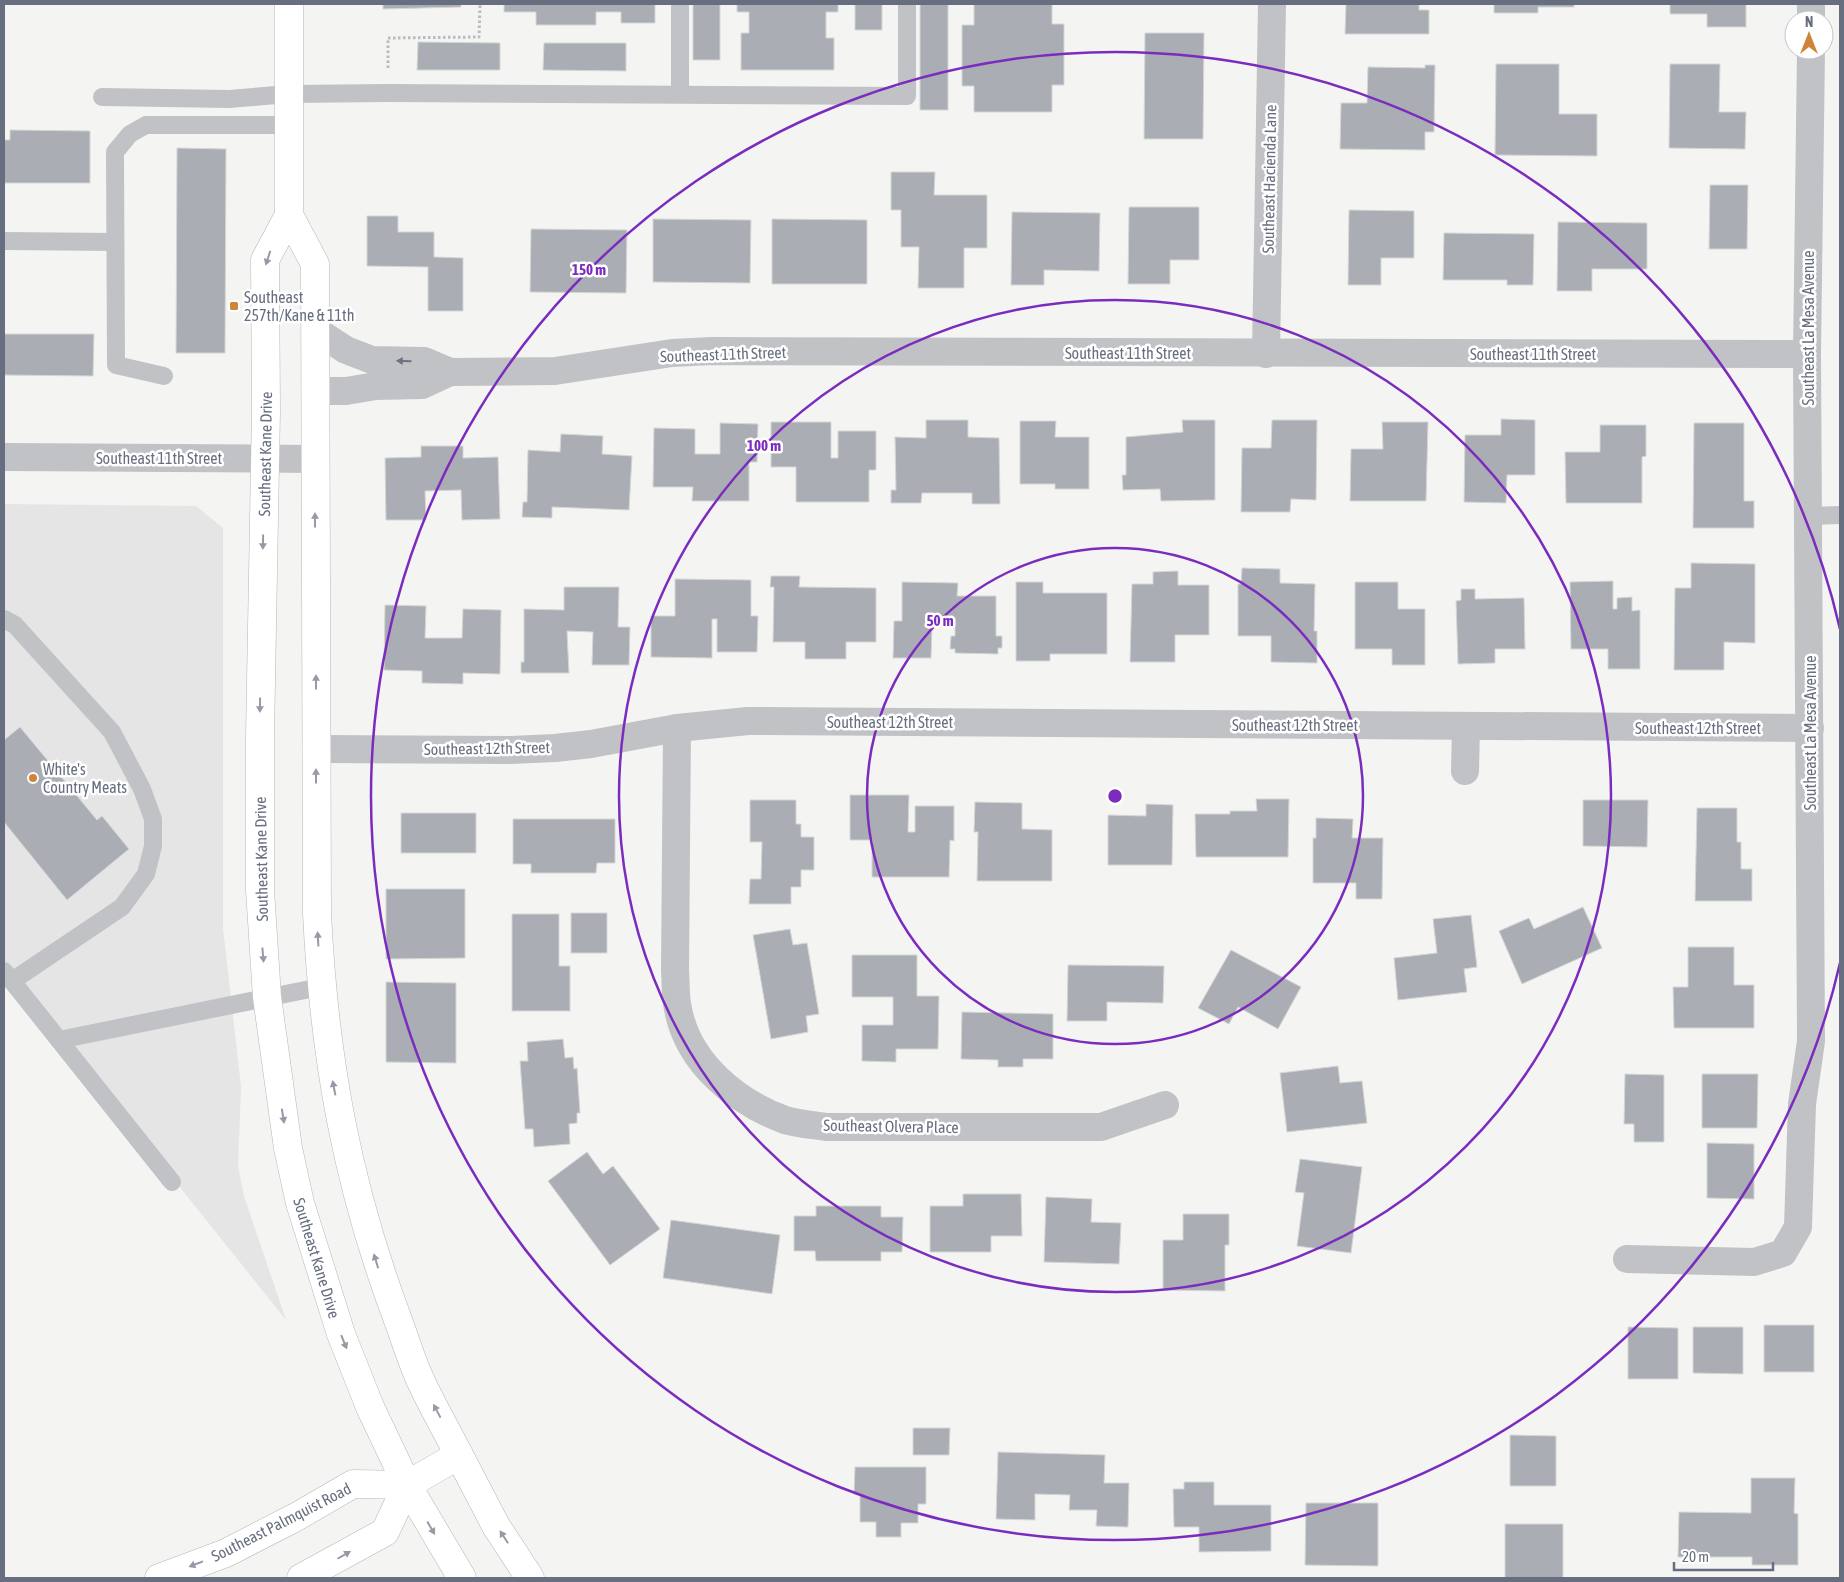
<svg xmlns="http://www.w3.org/2000/svg" width="1844" height="1582" font-family="'Asap Condensed',sans-serif">
<style>
.built{fill:#e5e5e5}
.building{fill:#aaadb4;stroke:#d5d6d4}
.lines{fill:none;stroke-linecap:round;stroke-linejoin:round}
.secondary-casing{stroke:#b3b5bb;stroke-width:29}
.primary-casing{stroke:#b4b6ba;stroke-width:29}
.path{stroke:#babbbe;stroke-width:3;stroke-dasharray:2.5 2.5;stroke-linecap:butt}
.service{stroke:#c1c2c6;stroke-width:18}
.minor{stroke:#c1c2c6;stroke-width:28}
.tertiary{stroke:#c1c2c6;stroke-width:28}
.secondary{stroke:#fff;stroke-width:28}
.primary{stroke:#fff;stroke-width:28}
.oneway{fill:#959aa5}
.oneway2{fill:#6c7283}
.ring{fill:none;stroke:#7b2cbf;stroke-width:2.5}
.poi-dot{fill:#cd853a;stroke:#fff;stroke-width:2}
.labels{text-anchor:middle;stroke-width:5;stroke-linejoin:round;paint-order:stroke}
.street-label{font-size:16px;fill:#676e7f;stroke:#fff}
.poi-label{font-size:16px;fill:#676e7f;stroke:#fff;text-anchor:start}
.centre{fill:#7b2cbf;stroke:#fff;stroke-width:2.5}
.ring-label{font-size:15px;text-anchor:middle;font-weight:bold;fill:#7b2cbf;stroke:#fff;stroke-width:5;stroke-linejoin:round;paint-order:stroke}
</style>
<rect width="100%" height="100%" fill="#f4f5f2"/>
<polygon class="built" points="4,504 196,506 223,528 223,928 241,1086 238,1166 244,1196 286,1320 4,967"/>
<g class="building">
<polygon points="383,4 461,4 461,7 383,9"/>
<polygon points="504,4 655,4 655,23 621,23 621,12 596,12 596,25 536,25 536,12 504,12"/>
<rect x="693" y="4" width="27" height="56"/>
<polygon points="737,4 838,4 838,12 826,12 826,38 834,38 834,70 741,70 741,33 749,33 749,12 737,12"/>
<rect x="855" y="4" width="27" height="26"/>
<rect x="920" y="4" width="28" height="106"/>
<polygon points="974,4 1052,4 1052,24 1064,24 1064,85 1052,85 1052,112 974,112 974,86 962,86 962,25 974,25"/>
<polygon points="1346,4 1419,4 1419,10 1429,10 1429,34 1345,34"/>
<polygon points="1494,4 1574,4 1574,7 1538,7 1538,13 1494,13"/>
<polygon points="1670,4 1746,4 1746,27 1707,27 1707,14 1670,14"/>
<polygon points="1145,33 1204,33 1203,139 1144,139"/>
<polygon points="418,42 500,43 500,70 417,70"/>
<polygon points="544,43 626,43 626,71 543,70"/>
<polygon points="1496,64 1559,64 1559,114 1597,114 1597,156 1495,155"/>
<polygon points="1670,64 1720,64 1719,112 1746,112 1745,149 1669,148"/>
<polygon points="1425,65 1435,65 1434,132 1425,132 1425,150 1340,149 1341,103 1367,103 1368,67 1425,68"/>
<polygon points="10,130 90,131 90,183 4,183 4,140 10,140"/>
<polygon points="177,148 226,149 225,353 176,353"/>
<polygon points="891,172 935,172 934,195 987,195 987,248 964,248 964,288 918,288 919,247 901,247 901,210 891,210"/>
<polygon points="1710,185 1748,185 1747,249 1709,249"/>
<polygon points="1129,207 1199,207 1199,260 1170,260 1170,284 1128,284"/>
<polygon points="1349,210 1414,211 1414,258 1381,258 1381,285 1348,285"/>
<polygon points="1012,212 1100,213 1099,271 1044,270 1044,285 1011,285"/>
<polygon points="367,216 398,216 398,232 434,232 434,257 463,258 463,311 428,311 428,267 367,266"/>
<polygon points="653,219 751,220 750,283 653,282"/>
<polygon points="772,219 867,220 867,284 772,284"/>
<polygon points="1558,222 1647,223 1647,269 1592,269 1592,291 1557,291"/>
<polygon points="531,229 627,230 626,293 530,292"/>
<polygon points="1444,233 1534,234 1533,285 1507,285 1507,280 1443,280"/>
<polygon points="4,334 94,334 93,376 4,375"/>
<polygon points="1501,419 1535,420 1535,475 1507,475 1506,503 1464,502 1465,435 1501,435"/>
<polygon points="926,420 968,420 968,437 999,438 1000,504 972,504 972,493 922,493 921,503 891,503 891,490 896,490 895,437 926,438"/>
<polygon points="1182,420 1215,420 1215,500 1161,501 1160,489 1123,490 1122,475 1126,475 1126,437 1183,432"/>
<polygon points="1272,420 1317,420 1316,500 1291,499 1290,512 1241,512 1242,448 1271,448"/>
<polygon points="1020,421 1056,421 1055,437 1089,437 1089,489 1055,489 1055,484 1020,484"/>
<polygon points="771,422 831,422 831,458 838,458 838,431 876,431 876,470 869,470 869,502 796,502 796,467 771,467"/>
<polygon points="1382,422 1428,422 1426,501 1350,501 1351,449 1383,449"/>
<polygon points="720,423 758,424 757,462 749,462 749,501 692,501 693,487 653,487 654,428 695,429 695,454 720,454"/>
<polygon points="1694,423 1744,423 1744,501 1754,501 1754,528 1693,528"/>
<polygon points="1600,425 1646,425 1646,456 1642,457 1642,503 1566,503 1565,452 1600,452"/>
<polygon points="561,434 603,436 602,454 632,456 629,510 552,507 552,518 522,517 523,502 527,502 528,450 560,452"/>
<polygon points="421,446 463,446 463,458 498,457 500,519 462,520 461,490 425,491 426,520 386,520 385,458 421,457"/>
<polygon points="1691,563 1755,564 1755,643 1724,642 1724,670 1674,670 1675,588 1691,588"/>
<polygon points="1242,568 1280,569 1280,583 1315,584 1314,631 1317,631 1317,663 1271,662 1271,636 1238,636 1238,584 1241,584"/>
<polygon points="1178,571 1178,585 1209,585 1209,635 1175,635 1175,662 1130,662 1132,584 1153,584 1153,572"/>
<polygon points="771,576 800,576 799,587 876,588 876,642 846,642 846,659 805,659 805,642 773,642 774,587 770,587"/>
<polygon points="675,579 751,580 751,616 758,616 757,652 717,652 717,619 712,619 712,658 651,657 651,616 675,616"/>
<polygon points="1613,581 1613,609 1617,609 1617,598 1632,597 1632,611 1640,610 1640,669 1608,669 1608,649 1571,649 1570,582"/>
<polygon points="902,582 958,583 957,596 996,596 996,636 1002,636 1002,648 998,648 998,654 955,653 955,649 950,649 951,636 955,636 955,627 932,627 931,658 893,658 894,621 902,621"/>
<polygon points="1016,582 1043,582 1043,593 1107,593 1107,654 1050,654 1050,661 1016,661"/>
<polygon points="1355,582 1398,582 1398,609 1425,609 1425,665 1392,665 1392,649 1355,649"/>
<polygon points="564,587 619,587 618,627 630,627 629,665 592,665 593,632 567,631 569,673 521,673 521,662 524,662 524,609 564,610"/>
<polygon points="1461,589 1475,589 1475,599 1524,598 1525,649 1495,649 1495,663 1458,664 1456,601 1461,600"/>
<polygon points="385,605 426,606 425,638 462,638 463,609 501,610 500,674 463,673 463,684 422,683 422,671 384,670"/>
<polygon points="20,727 97,820 102,816 129,849 67,900 4,822 4,740"/>
<polygon points="850,795 909,795 908,832 915,832 915,806 954,806 954,841 950,840 949,877 872,877 872,840 850,840"/>
<polygon points="1256,799 1289,799 1288,857 1196,857 1195,814 1230,814 1230,811 1257,811"/>
<polygon points="750,800 796,800 796,824 801,824 801,837 814,837 814,870 801,870 801,887 791,887 791,904 749,904 750,879 761,879 762,842 750,842"/>
<polygon points="1583,800 1648,800 1647,847 1583,846"/>
<polygon points="975,802 1022,803 1022,829 1052,830 1052,881 977,881 978,832 974,832"/>
<polygon points="1146,804 1173,805 1172,865 1108,865 1108,815 1146,816"/>
<polygon points="1697,808 1737,808 1737,842 1741,842 1741,869 1752,869 1752,901 1695,901"/>
<rect x="401" y="813" width="75" height="40"/>
<polygon points="1316,818 1353,819 1352,838 1383,838 1382,899 1356,899 1356,883 1313,883 1313,838 1316,838"/>
<polygon points="513,819 615,819 615,863 597,863 596,873 531,873 531,864 513,864"/>
<polygon points="386,889 465,889 465,958 386,959"/>
<polygon points="1583,907 1602,948 1522,984 1499,931 1529,918 1534,929"/>
<rect x="571" y="913" width="36" height="40"/>
<polygon points="512,914 559,914 559,966 570,966 570,1011 512,1011"/>
<polygon points="1471,915 1477,967 1464,969 1467,992 1398,1000 1394,958 1437,953 1433,919"/>
<polygon points="790,929 793,945 807,943 819,1014 806,1016 808,1032 771,1039 753,935"/>
<polygon points="1688,947 1734,947 1734,985 1754,985 1754,1028 1674,1028 1673,987 1688,987"/>
<polygon points="1231,950 1301,987 1278,1029 1238,1007 1229,1024 1198,1008"/>
<polygon points="852,955 917,955 917,996 939,996 938,1049 896,1049 896,1062 862,1061 862,1025 893,1025 893,997 852,997"/>
<polygon points="1068,965 1164,966 1163,1003 1107,1002 1107,1021 1067,1021"/>
<polygon points="386,982 456,983 456,1063 386,1062"/>
<polygon points="962,1012 1053,1014 1053,1059 1023,1059 1023,1067 998,1067 998,1060 961,1059"/>
<polygon points="563,1039 565,1058 573,1057 574,1069 577,1068 580,1113 577,1113 577,1123 569,1124 570,1144 534,1147 533,1129 525,1129 520,1061 528,1061 527,1042"/>
<polygon points="1338,1066 1340,1083 1362,1081 1367,1123 1287,1132 1280,1073"/>
<polygon points="1625,1074 1664,1075 1664,1142 1634,1142 1634,1124 1624,1124"/>
<polygon points="1702,1074 1758,1074 1757,1128 1702,1128"/>
<polygon points="1707,1143 1754,1144 1754,1199 1707,1198"/>
<polygon points="587,1152 603,1174 613,1166 660,1229 610,1265 548,1181"/>
<polygon points="1300,1159 1362,1167 1351,1253 1297,1246 1304,1193 1295,1192"/>
<polygon points="963,1194 1021,1194 1022,1236 991,1236 991,1252 930,1252 930,1206 963,1206"/>
<polygon points="1046,1197 1092,1199 1091,1222 1121,1223 1119,1264 1044,1262"/>
<polygon points="816,1206 881,1206 881,1217 903,1217 902,1252 881,1252 881,1261 816,1261 815,1251 794,1251 794,1216 816,1216"/>
<polygon points="1183,1214 1229,1214 1229,1245 1225,1245 1225,1291 1163,1290 1163,1240 1183,1240"/>
<polygon points="671,1220 780,1235 772,1294 663,1278"/>
<rect x="1764" y="1325" width="50" height="47"/>
<polygon points="1628,1327 1678,1328 1678,1379 1628,1379"/>
<polygon points="1693,1327 1743,1327 1743,1374 1693,1373"/>
<polygon points="913,1428 950,1428 949,1455 913,1455"/>
<polygon points="1510,1435 1556,1436 1556,1486 1510,1486"/>
<polygon points="998,1452 1105,1455 1104,1483 1129,1483 1128,1527 1096,1526 1097,1510 1069,1510 1070,1495 1035,1494 1035,1520 996,1519"/>
<polygon points="855,1467 926,1467 926,1504 918,1504 918,1523 901,1523 901,1537 876,1537 876,1522 860,1522 860,1494 854,1494"/>
<polygon points="1751,1478 1795,1478 1794,1513 1798,1514 1798,1565 1752,1565 1752,1557 1678,1557 1679,1512 1751,1513"/>
<polygon points="1184,1482 1214,1482 1214,1505 1271,1505 1271,1551 1199,1552 1199,1527 1174,1527 1173,1489 1184,1489"/>
<polygon points="1306,1503 1378,1503 1378,1566 1305,1565"/>
<rect x="1505" y="1524" width="58" height="54"/>
</g>
<g class="lines">
<defs>
<g id="secondary">
<polyline points="459,1455 496,1526 530,1578"/>
<polyline points="407,1485 462,1578"/>
</g>
<g id="primary">
<polyline points="289,215 265,260 266,411 260,736 260,890 267,997 288,1148 300,1203 341,1334 370,1407 407,1485"/>
<path d="M159,1578L226,1553L296,1517L353,1484L407,1485L459,1455C446,1429 431,1404 419,1377C411,1359 405,1339 398,1320C347,1185 324,1058 317,913L315,264L289,215V4"/>
<polyline points="301,1578 385,1532 407,1485"/>
</g>
</defs>
<use href="#secondary" class="secondary-casing"/>
<use href="#primary" class="primary-casing"/>
<polyline class="path" points="388,68 388,38 479,37 480,4"/>
<g class="service">
<polyline points="680,94 680,4"/>
<polyline points="102,97 229,99 288,94 389,93 907,96 907,4"/>
<polyline points="4,241 115,242"/>
<polyline points="164,376 116,365 115,152 130,134 146,125 289,125"/>
<polyline points="1809,516 1840,515"/>
<polyline points="4,619 15,625 112,732 142,789 153,819 153,846 146,874 122,907 12,981"/>
<polyline points="4,971 172,1182"/>
<polyline points="59,1040 320,987"/>
</g>
<g class="minor">
<polyline points="1811,20 1811,4"/>
<polyline points="315,330 346,350 372,360 424,361 450,372 555,371 672,353 712,351 1807,354"/>
<polyline points="1266,354 1272,4"/>
<polyline points="315,391 346,391 376,386 422,385 450,372"/>
<path d="M677,728L675,971C676,983 675,997 678,1009C688,1063 736,1102 785,1120C798,1124 813,1125 826,1127H1101L1165,1105"/>
<polyline points="316,749 511,750 555,748 591,744 677,728 748,721 1810,728"/>
<polyline points="1465,771 1466,726"/>
<polyline points="1627,1259 1754,1262 1783,1253 1798,1227 1802,1104 1811,1041 1807,354 1811,50"/>
</g>
<polyline class="tertiary" points="4,457 315,459"/>
<use href="#secondary" class="secondary"/>
<use href="#primary" class="primary"/>
</g>
<defs><path id="oneway-solid" d="M-6-.8H1V-3.2L6.5 0L1 3.2V.8H-6Z" transform="scale(1.25)"/></defs>
<g class="oneway">
<use href="#oneway-solid" transform="translate(268 258) rotate(108)"/>
<use href="#oneway-solid" transform="translate(315 520) rotate(-90)"/>
<use href="#oneway-solid" transform="translate(263 542) rotate(91)"/>
<use href="#oneway-solid" transform="translate(316 682) rotate(-90)"/>
<use href="#oneway-solid" transform="translate(260 705) rotate(91)"/>
<use href="#oneway-solid" transform="translate(316 776) rotate(-90)"/>
<use href="#oneway-solid" transform="translate(318 939) rotate(-93)"/>
<use href="#oneway-solid" transform="translate(263 955) rotate(85)"/>
<use href="#oneway-solid" transform="translate(334 1088) rotate(-101)"/>
<use href="#oneway-solid" transform="translate(283 1116) rotate(81)"/>
<use href="#oneway-solid" transform="translate(376 1261) rotate(-107)"/>
<use href="#oneway-solid" transform="translate(344 1342) rotate(68)"/>
<use href="#oneway-solid" transform="translate(437 1411) rotate(-118)"/>
<use href="#oneway-solid" transform="translate(431 1528) rotate(60)"/>
<use href="#oneway-solid" transform="translate(504 1537) rotate(-123)"/>
<use href="#oneway-solid" transform="translate(344 1555) rotate(-30)"/>
<use href="#oneway-solid" transform="translate(196 1564) rotate(159)"/>
</g>
<use class="oneway2" href="#oneway-solid" transform="translate(404 361) rotate(-179)"/>
<g class="ring">
<circle cx="1115" cy="796" r="248"/>
<circle cx="1115" cy="796" r="496"/>
<path d="M1840 963A744 744 0 1 1 1840 629"/>
</g>
<g class="poi-dot">
<rect x="229" y="301" width="10" height="10" rx="2.5"/>
<circle cx="33" cy="778" r="5"/>
</g>
<g class="labels">
<g class="street-label">
<text transform="translate(1269 179) rotate(-89)" y="6">Southeast Hacienda Lane</text>
<text transform="translate(1808 328) rotate(-90)" y="6">Southeast La Mesa Avenue</text>
<text x="1128" y="359">Southeast 11th Street</text>
<text transform="translate(723 354) rotate(-2)" y="6">Southeast 11th Street</text>
<text x="1533" y="360">Southeast 11th Street</text>
<text transform="translate(265 454) rotate(-89)" y="6">Southeast Kane Drive</text>
<text x="159" y="464">Southeast 11th Street</text>
<text x="890" y="728">Southeast 12th Street</text>
<text x="1295" y="731">Southeast 12th Street</text>
<text x="1698" y="734">Southeast 12th Street</text>
<text transform="translate(1810 733) rotate(-90)" y="6">Southeast La Mesa Avenue</text>
<text transform="translate(487 748) rotate(-1)" y="6">Southeast 12th Street</text>
<text transform="translate(261 859) rotate(-91)" y="6">Southeast Kane Drive</text>
<text transform="translate(891 1126) rotate(1)" y="6">Southeast Olvera Place</text>
<text transform="translate(317 1258) rotate(73)" y="6">Southeast Kane Drive</text>
<text transform="translate(281 1522) rotate(-27)" y="6">Southeast Palmquist Road</text>
</g>
<g class="poi-label">
<text x="244" y="303">Southeast<tspan x="244" dy="18">257th/Kane &amp; 11th</tspan></text>
<text x="43" y="775">White's<tspan x="43" dy="18">Country Meats</tspan></text>
</g>
</g>
<circle cx="1115" cy="796" r="8" class="centre"/>
<g class="ring-label">
<text x="589" y="275">150 m</text>
<text x="764" y="451">100 m</text>
<text x="940" y="626">50 m</text>
</g>
<rect width="1844" height="1582" fill="none" stroke="#676e7f" stroke-width="10"/>
<g transform="translate(1809 35)"><circle r="24" fill="#ffffff" stroke="#c2c5cc"/>
<path d="M0-4L9 19L0 12L-9 19Z" fill="#cd853a"/>
<text y="-8" font-size="14" font-weight="bold" text-anchor="middle" fill="#676e7f">N</text>
</g>
<path d="M1674 1562v8h99v-8" fill="none" stroke="#676e7f" stroke-width="2.5"/>
<text x="1682" y="1562" font-size="15" fill="#676e7f" stroke="#ffffff" stroke-width="4" paint-order="stroke">20 m</text>
</svg>
